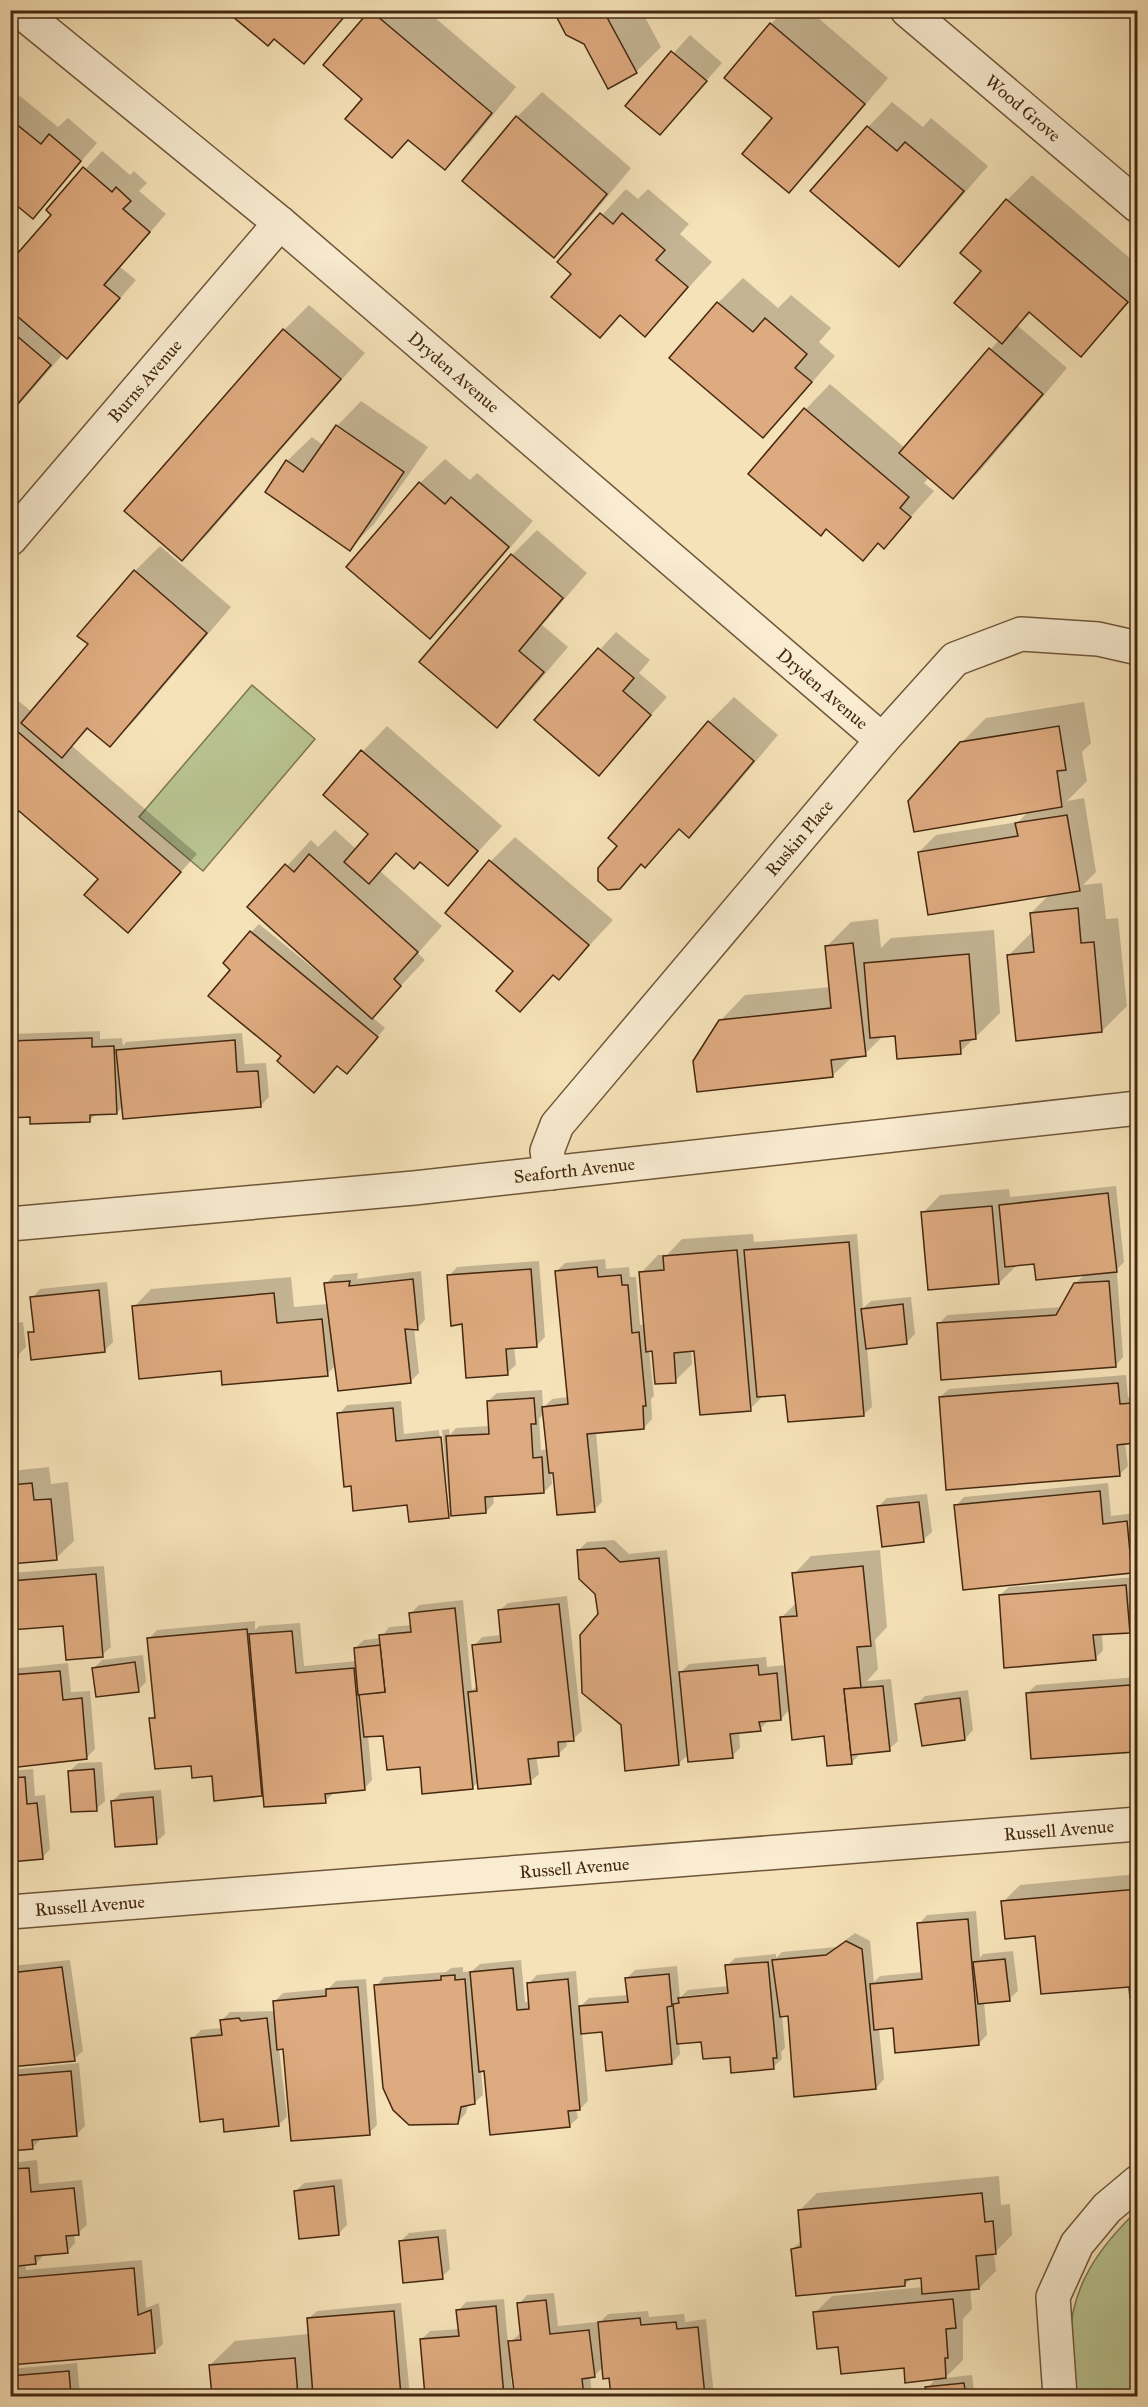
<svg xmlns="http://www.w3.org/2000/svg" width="1148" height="2407" font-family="'IM FELL Great Primer',serif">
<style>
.green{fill:#b9c492;stroke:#7e7650;stroke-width:1.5}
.shadow{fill:#0003;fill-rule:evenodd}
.building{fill:#deaa7f;stroke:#44270f;stroke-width:1.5}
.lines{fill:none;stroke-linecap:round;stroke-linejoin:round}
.minor-casing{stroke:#705639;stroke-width:36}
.minor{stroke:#f9ecd1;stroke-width:33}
.labels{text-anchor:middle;stroke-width:4.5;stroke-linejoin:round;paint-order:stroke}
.street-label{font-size:18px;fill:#44270f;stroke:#f9ecd1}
</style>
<rect width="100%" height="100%" fill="#f6e2b8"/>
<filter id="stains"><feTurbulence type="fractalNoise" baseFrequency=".00333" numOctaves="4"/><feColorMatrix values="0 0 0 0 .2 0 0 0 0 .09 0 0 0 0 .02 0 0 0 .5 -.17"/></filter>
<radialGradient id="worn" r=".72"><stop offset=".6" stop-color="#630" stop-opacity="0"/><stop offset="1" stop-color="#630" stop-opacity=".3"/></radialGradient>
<g class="green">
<polygon points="252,685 315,739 203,871 139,817"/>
<path d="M1137,2211V2396H1074C1073,2378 1070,2360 1070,2341C1070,2287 1100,2246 1137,2211Z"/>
</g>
<g class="shadow">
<polygon points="238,10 352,10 303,62"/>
<polygon points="372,10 426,10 516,87 470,143 445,168 410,139 392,156 364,98 325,65"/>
<polygon points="555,10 641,10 661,47 636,72 585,43"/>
<polygon points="785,10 809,10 888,78 813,167 789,191 775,118 771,24"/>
<polygon points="690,35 722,63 660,133 627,105"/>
<polygon points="10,88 58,127 68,118 97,143 33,217 10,198"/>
<polygon points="542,92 631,168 579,231 554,256 517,117"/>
<polygon points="892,102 923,127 931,118 988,166 923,241 899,265 868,127"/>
<polygon points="102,151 130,175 134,171 147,183 139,191 166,214 120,267 136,280 84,340 67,357 63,354 10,415 10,264 54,214 48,210"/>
<polygon points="1032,175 1138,265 1138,293 1081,355 1031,312 1018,326 1067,368 978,473 953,497 929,477 924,483 934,491 884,547 879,542 862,559 826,528 750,474 806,409 830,384 905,448 999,340 983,271 962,253 1007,200"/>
<polygon points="626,189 638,199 648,189 689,224 680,234 712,262 645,335 621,315 600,336 573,274 559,262"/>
<polygon points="743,278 778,308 791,295 831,328 819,342 835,356 787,411 763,436 671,358 718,303"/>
<polygon points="309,305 365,353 207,535 182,559 126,511 284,330"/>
<polygon points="361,401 428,447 374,524 349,549 287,461 312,437 323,445 337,426"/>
<polygon points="445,459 470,480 477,473 533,521 455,612 430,637 420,483"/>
<polygon points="537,530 587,573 542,625 568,647 521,702 497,726 421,662 512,555"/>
<polygon points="160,546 231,607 135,720 110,745 89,728 72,746 197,854 128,931 100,879 20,810 10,820 10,694 32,712 90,644 135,571"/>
<polygon points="616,632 650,660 639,673 667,697 599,774 536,720"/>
<polygon points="734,697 778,735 714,811 689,836 681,828 645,866 643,864 620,888 619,846 610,838 709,722"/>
<polygon points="1084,702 1091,743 1082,752 1087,781 1067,801 1084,798 1096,872 1083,885 1102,883 1106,919 1118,918 1127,1006 1102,1031 1008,956 1033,931 1031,913 1050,894 919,852 936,835 1018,822 1029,811 961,743 986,718"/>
<polygon points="387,726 502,826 448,884 421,860 398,852 380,871 442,926 418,953 425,960 372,1017 385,1028 355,1064 338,1064 283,1056 233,970 251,932 259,924 324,977 325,975 249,907 311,840 318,847 335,830 357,850 370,834 325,794 363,751"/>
<polygon points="515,837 613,920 559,978 554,974 520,1010 515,971 491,861"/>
<polygon points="878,919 881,948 891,938 994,930 1000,1013 960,1052 897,1034 884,1035 865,1054 853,1056 832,1076 720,1021 745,995 830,987 826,947 851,922"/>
<polygon points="100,1031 100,1039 122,1038 123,1046 126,1042 242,1033 245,1064 266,1063 269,1097 260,1106 123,1106 117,1113 96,1114 90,1120 31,1116 10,1117 10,1034"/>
<polygon points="1116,1186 1124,1262 1113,1273 1117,1273 1123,1357 1115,1366 939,1324 947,1315 1062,1307 1075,1284 1086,1273 1035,1262 1016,1266 999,1283 923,1213 940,1195 1009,1189 1010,1197"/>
<path d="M753,1234L754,1242L857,1234L863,1308L871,1301L911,1297L915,1334L906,1343L867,1347L872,1407L863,1415L787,1393L764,1395L750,1409L695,1349H691L692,1364L675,1381L653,1350H649L654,1396L651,1399L652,1419L644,1428L596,1432L602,1502L594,1510L554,1471H551L552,1484L544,1492L493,1495L494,1503L486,1512L451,1514L448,1517L353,1485L339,1414L347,1405L401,1401L404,1434L439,1430L447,1511H450L442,1430L449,1429L450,1435L456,1428L490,1426L488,1401L497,1393L542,1390L543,1408L552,1399L569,1397L556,1272L565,1263L605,1259L606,1269L629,1267L630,1277H636L640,1325L645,1324L641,1273L658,1255H667L682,1239ZM544,1413L548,1449L541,1450L539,1419Z"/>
<polygon points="539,1261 545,1337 536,1346 514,1347 516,1365 507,1373 463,1323 449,1276 457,1267"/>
<polygon points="421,1271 425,1320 417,1328 414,1328 419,1373 410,1382 336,1365 327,1374 222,1370 134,1307 151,1289 291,1277 294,1307 328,1304 326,1284 334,1275 358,1273 357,1279"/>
<polygon points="107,1282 113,1342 105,1350 30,1333 35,1328 32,1298 40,1289"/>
<polygon points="10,1288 13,1288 17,1323 23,1322 26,1347 17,1356 10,1356"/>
<polygon points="1126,1375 1128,1397 1138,1396 1138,1439 1134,1442 1125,1443 1128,1466 1119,1475 940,1397 949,1389"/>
<polygon points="49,1467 51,1484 68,1482 74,1541 56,1558 10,1563 10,1471"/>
<polygon points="1108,1483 1111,1516 1135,1513 1138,1565 1131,1571 956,1506 964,1497"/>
<polygon points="927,1494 932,1532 923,1540 878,1507 887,1498"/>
<polygon points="614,1540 629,1554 667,1550 679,1674 689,1664 766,1657 767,1667 786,1665 781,1618 797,1602 794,1574 811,1556 880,1550 887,1627 875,1640 878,1669 867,1681 891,1679 898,1741 889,1749 862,1752 852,1762 825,1735 790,1709 781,1719 769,1720 760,1729 739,1731 740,1748 732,1756 689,1754 678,1764 622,1725 597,1593 578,1551 587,1542"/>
<polygon points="104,1566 111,1647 102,1655 64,1624 10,1628 10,1573"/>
<polygon points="1134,1577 1137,1623 1129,1631 1102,1633 1103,1650 1095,1659 1000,1595 1009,1587"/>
<polygon points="567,1596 582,1731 573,1739 566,1740 567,1746 558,1754 536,1756 539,1774 530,1782 479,1781 473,1787 421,1766 384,1734 368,1735 372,1780 364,1789 334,1793 325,1801 264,1791 261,1795 192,1764 151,1719 156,1714 149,1639 157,1630 255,1621 255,1630 259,1626 300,1623 304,1666 357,1661 355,1648 364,1640 381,1638 389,1627 412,1625 411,1613 419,1605 463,1600 472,1690 478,1685 474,1646 482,1637 502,1635 499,1611 508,1603"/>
<polygon points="143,1655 146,1682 138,1690 94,1668 102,1660"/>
<polygon points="68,1663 71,1692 90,1691 95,1749 86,1758 10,1767 10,1669"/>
<polygon points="1138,1677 1138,1747 1134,1750 1028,1693 1036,1685"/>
<polygon points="968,1690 973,1730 965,1739 917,1704 925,1696"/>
<polygon points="102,1762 105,1801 96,1809 70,1771 78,1763"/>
<polygon points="33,1769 35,1796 45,1795 50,1849 42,1858 10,1860 10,1771"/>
<polygon points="161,1790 165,1834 156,1842 112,1801 121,1793"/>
<polygon points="1138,1874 1138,1995 1130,1985 1036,1934 1003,1902 1020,1885"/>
<path d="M976,1911L980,1958L983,1954L1013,1951L1018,1991L1009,1999L984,2002L987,2035L978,2044L894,2027L879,2028L884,2079L876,2088L789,2014L782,2015L785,2048L781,2052L782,2059L773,2067L731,2056L702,2040L679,2042L680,2054L672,2063L604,2030L582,2032L588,2101L580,2109H576L578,2118L569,2126L485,2069L481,2070L483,2095L474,2103L468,2104L466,2113L458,2122L376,1986L384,1977L446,1972L451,1968L463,1967V1972L472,1971L480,1964L521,1960L525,2002H530L529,1983L537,1975L576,1971L579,2008L589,1998L629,1995L627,1978L635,1970L677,1966L680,1998L688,1990L729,1986L727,1966L735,1958L776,1954V1958L782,1952L836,1947L855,1933L870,1941L874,1982L880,1976L923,1972L919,1924L927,1915ZM736,1991V1994L681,2000L684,1996Z"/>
<polygon points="70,1960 83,2051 74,2059 10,2065 10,1966"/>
<polygon points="366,1979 377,2125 369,2133 284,2047 279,2048 287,2117 278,2125 224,2117 192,2039 201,2030 222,2028 221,2021 230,2012 276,2011 275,2001 283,1993 328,1989 336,1981"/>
<polygon points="79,2063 85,2126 76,2135 41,2139 32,2148 10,2150 10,2070"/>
<polygon points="37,2160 39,2184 82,2180 87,2225 78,2233 74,2234 75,2243 67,2252 45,2254 36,2263 25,2264 26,2270 142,2260 146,2308 159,2303 163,2344 154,2352 10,2364 10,2163"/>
<polygon points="999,2176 1001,2205 1010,2204 1012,2235 994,2253 996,2271 979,2288 970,2288 972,2309 963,2319 963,2360 945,2378 972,2375 974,2391 980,2390 981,2396 872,2396 874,2394 927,2389 936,2378 840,2345 815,2313 832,2296 923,2287 922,2277 912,2278 904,2285 793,2249 802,2240 800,2210 817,2193"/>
<polygon points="342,2179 347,2225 338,2234 296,2191 304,2183"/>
<polygon points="446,2229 450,2269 442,2277 400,2242 409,2233"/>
<polygon points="554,2293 558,2326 597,2322 598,2324 608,2314 648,2311 649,2317 684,2314 685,2322 706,2319 714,2396 613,2396 611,2377 604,2366 594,2376 590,2376 592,2396 525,2396 524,2390 514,2377 511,2378 513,2396 426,2396 421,2340 430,2331 460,2329 458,2311 466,2302 504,2299 508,2344 521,2333 519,2304 527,2295"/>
<polygon points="401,2303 410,2396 213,2396 210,2365 235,2341 309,2334 308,2319 317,2311"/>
<polygon points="77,2363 80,2396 10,2396 10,2369"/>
<polygon points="856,2392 856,2396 798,2396 799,2396"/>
</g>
<g class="building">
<polygon points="236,10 350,10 304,64 274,39 268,46 232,16"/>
<polygon points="370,10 492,113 445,170 408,140 392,158 345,119 362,99 323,65"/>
<polygon points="553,10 603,10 637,73 608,89 584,44 566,35"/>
<polygon points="770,23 865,104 789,193 742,154 772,118 724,78"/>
<polygon points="671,51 707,81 660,135 625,106"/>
<polygon points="516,116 607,194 554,258 462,181"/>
<polygon points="10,119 41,144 49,134 81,161 33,219 10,200"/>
<polygon points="867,126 897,151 905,142 964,191 899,267 810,191"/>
<polygon points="83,167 112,192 116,187 131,201 123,209 150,232 104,285 120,298 67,359 10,310 10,262 51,215 46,210"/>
<polygon points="1006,199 1128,302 1081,357 1029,312 1002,344 954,303 981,271 960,253"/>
<polygon points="600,213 613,224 622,213 665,250 656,260 688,287 645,337 620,315 600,338 551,297 571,274 557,262"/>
<polygon points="717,302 753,332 765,318 807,354 795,368 812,382 763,438 669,358"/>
<polygon points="283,329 341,379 182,561 124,511"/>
<polygon points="10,330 51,365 10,413"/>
<polygon points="989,348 1043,394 953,499 899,453"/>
<polygon points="804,408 909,497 900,508 911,517 884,549 878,543 863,561 826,529 821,536 748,474"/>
<polygon points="336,425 404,472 350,551 265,492 286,460 303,472"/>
<polygon points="419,482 445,504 451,497 509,547 430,639 346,567"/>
<polygon points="511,554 563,598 519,651 544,672 497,728 419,662"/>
<polygon points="134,570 207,633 110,747 87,728 62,758 21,723 88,644 77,636"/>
<polygon points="598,648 634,678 623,691 651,715 599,776 534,720"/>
<polygon points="708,721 754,761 689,838 679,829 645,868 641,864 620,889 608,890 598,881 598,868 617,846 608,838"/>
<polygon points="10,725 181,872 128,933 84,895 98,879 19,811 10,822"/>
<polygon points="1059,726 1066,770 1057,771 1062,807 914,832 908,801 960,742"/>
<polygon points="361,750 478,851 448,886 420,862 414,869 396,853 369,884 344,862 368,834 323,795"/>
<polygon points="1067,815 1080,891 928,915 918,852 1018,836 1015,823"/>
<polygon points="309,854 418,952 394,979 401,986 372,1019 247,907 285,864 294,872"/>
<polygon points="489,860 589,945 559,980 553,975 520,1012 496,991 513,971 445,913"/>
<polygon points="1078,908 1081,943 1094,942 1102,1032 1016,1041 1007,955 1034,952 1030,913"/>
<polygon points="250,931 378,1037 347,1074 337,1066 314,1093 277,1061 281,1056 208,996 230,970 223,963"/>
<polygon points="853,943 866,1056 831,1060 833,1077 697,1092 693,1061 719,1020 831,1008 825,946"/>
<polygon points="969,954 976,1039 960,1041 961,1054 897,1059 895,1036 870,1038 864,963"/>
<polygon points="92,1038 92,1047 114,1046 117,1114 90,1115 90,1122 30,1124 30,1117 10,1118 10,1041"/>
<polygon points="235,1040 237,1072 258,1071 261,1107 123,1119 116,1050"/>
<polygon points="1108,1193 1117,1272 1036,1280 1034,1264 1005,1267 999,1205"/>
<polygon points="992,1206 999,1284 928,1290 921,1212"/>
<polygon points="849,1242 864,1416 788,1422 785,1395 757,1397 744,1250"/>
<polygon points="737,1250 751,1411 700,1415 694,1351 674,1353 676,1383 655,1384 652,1351 646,1352 639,1272 664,1270 663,1256"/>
<polygon points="597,1267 598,1277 621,1275 622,1285 628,1285 632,1333 639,1332 646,1406 643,1406 644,1429 587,1434 595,1512 557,1515 553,1473 549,1473 542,1407 568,1404 555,1271"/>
<polygon points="531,1269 537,1347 506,1349 508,1375 466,1378 462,1324 451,1326 447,1275"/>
<polygon points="413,1279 418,1330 405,1329 411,1383 338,1391 324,1283 350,1281 349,1286"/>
<polygon points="1109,1281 1116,1367 941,1380 937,1323 1056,1315 1074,1283"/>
<polygon points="99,1290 105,1352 31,1360 28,1332 34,1332 30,1297"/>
<polygon points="274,1293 277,1323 322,1319 328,1376 222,1385 221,1371 139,1379 132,1306"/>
<polygon points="903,1304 907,1344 866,1349 861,1309"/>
<polygon points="10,1330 15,1330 18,1357 10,1358"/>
<polygon points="1118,1383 1120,1404 1132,1403 1135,1443 1117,1445 1120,1476 946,1490 939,1397"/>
<polygon points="534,1398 536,1424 531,1424 533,1458 542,1457 544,1493 485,1497 486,1513 451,1516 446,1436 489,1434 487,1401"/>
<polygon points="393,1408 396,1441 441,1437 449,1518 409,1522 407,1505 353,1511 351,1486 344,1487 337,1413"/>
<polygon points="32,1483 34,1500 51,1499 57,1560 10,1564 10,1485"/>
<polygon points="1100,1491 1103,1524 1127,1521 1132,1573 963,1590 954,1505"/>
<polygon points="919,1502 924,1542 882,1547 877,1506"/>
<polygon points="605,1548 620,1562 659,1558 679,1765 625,1771 621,1725 582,1693 580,1635 598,1614 595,1594 579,1579 577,1550"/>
<polygon points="863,1566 871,1646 857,1647 861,1688 844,1689 852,1764 827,1766 824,1736 792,1740 780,1617 797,1616 792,1573"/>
<polygon points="96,1574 103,1657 66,1660 63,1626 10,1630 10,1581"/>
<polygon points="1126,1585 1130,1633 1093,1635 1096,1660 1004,1668 999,1595"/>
<polygon points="559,1604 574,1741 558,1742 559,1756 528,1759 531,1784 478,1789 468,1692 477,1691 472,1645 501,1642 498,1610"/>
<polygon points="455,1608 473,1789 422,1794 420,1767 387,1770 383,1736 364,1737 359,1694 385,1692 379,1635 411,1632 409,1613"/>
<polygon points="247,1629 262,1796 214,1801 212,1776 192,1778 191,1766 155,1769 149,1718 155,1718 147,1638"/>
<polygon points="292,1631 296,1673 354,1668 365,1790 325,1794 326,1803 264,1807 249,1634"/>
<polygon points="380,1645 385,1692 358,1695 354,1648"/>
<polygon points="135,1662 139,1692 96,1697 92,1668"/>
<polygon points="758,1665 759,1675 777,1673 781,1720 759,1722 761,1731 730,1734 733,1758 688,1762 679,1672"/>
<polygon points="60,1671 63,1700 82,1698 87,1759 10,1768 10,1675"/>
<polygon points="1130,1685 1135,1752 1031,1759 1026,1693"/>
<polygon points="883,1686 890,1751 851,1755 844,1689"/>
<polygon points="960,1698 965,1740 922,1746 915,1704"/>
<polygon points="94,1769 97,1811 71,1812 68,1771"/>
<polygon points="25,1777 27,1804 37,1803 43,1859 10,1862 10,1778"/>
<polygon points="153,1797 157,1844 115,1847 111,1801"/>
<polygon points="1138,1889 1138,1997 1130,1998 1129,1987 1041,1994 1035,1936 1005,1939 1001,1901"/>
<polygon points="968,1919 979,2045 895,2053 893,2028 874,2030 870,1984 922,1979 917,1923"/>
<polygon points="846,1941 862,1949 876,2089 794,2097 788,2016 780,2017 772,1960 826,1955"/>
<polygon points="1005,1959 1010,2001 978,2004 973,1962"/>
<polygon points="768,1962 777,2058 773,2058 774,2069 731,2073 730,2057 703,2059 701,2042 677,2044 673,2004 679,2003 678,1998 728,1993 725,1965"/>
<polygon points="62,1967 75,2061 10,2067 10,1973"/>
<polygon points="513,1968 517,2010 529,2009 527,1983 568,1979 580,2110 568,2111 570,2127 490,2135 484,2071 479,2072 470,1972"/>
<polygon points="669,1974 672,2006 667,2007 672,2064 606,2071 602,2032 581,2034 579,2006 628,2002 625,1978"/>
<polygon points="455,1975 455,1980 465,1979 475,2104 461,2107 458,2124 409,2125 393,2110 383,2088 374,1985 441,1980 441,1976"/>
<polygon points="358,1987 370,2135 291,2141 283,2049 277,2050 273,2001 326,1996 326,1989"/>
<polygon points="239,2018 241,2021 267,2018 279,2126 224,2132 223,2119 200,2122 191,2038 222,2035 220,2020"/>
<polygon points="71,2071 77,2136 32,2140 33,2149 10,2151 10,2076"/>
<polygon points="29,2168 31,2192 74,2188 79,2235 66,2236 68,2253 35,2256 36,2264 10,2267 10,2169"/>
<polygon points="334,2186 339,2235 299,2239 294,2191"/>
<polygon points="982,2193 985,2222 993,2221 996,2254 976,2256 979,2289 922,2294 921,2278 905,2280 905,2286 796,2296 791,2249 801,2247 798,2210"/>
<polygon points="438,2237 443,2279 403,2283 399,2241"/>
<polygon points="134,2268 138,2315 151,2310 155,2353 10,2365 10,2271 17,2271 18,2278"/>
<polygon points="953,2299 956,2328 946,2329 948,2358 945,2358 946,2378 905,2383 904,2368 841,2374 838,2347 817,2349 813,2312"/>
<polygon points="546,2300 550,2334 589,2330 595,2377 582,2379 584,2396 523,2396 523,2392 514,2392 508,2341 521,2340 517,2303"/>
<polygon points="496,2306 504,2396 425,2396 420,2339 459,2336 456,2310"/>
<polygon points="394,2311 401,2396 313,2396 307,2318"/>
<polygon points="640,2318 641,2325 676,2322 677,2329 698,2327 705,2396 611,2396 609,2378 603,2379 598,2322"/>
<polygon points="295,2358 298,2396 212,2396 209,2365"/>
<polygon points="69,2371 71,2396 10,2396 10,2376"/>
<polygon points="964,2383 966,2396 916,2396 926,2395 925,2387"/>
</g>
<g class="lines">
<defs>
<g id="minor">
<path id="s1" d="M19,10L280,223L882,740"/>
<path id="s2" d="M907,10L1138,206"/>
<path id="s3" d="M10,539L280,223"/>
<path id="s4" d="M551,1173L547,1151L557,1125L882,740L955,659L1021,634L1098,639L1138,648"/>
<path id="s5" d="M10,1224L414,1188L1138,1108"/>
<path id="s6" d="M10,1912L1138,1824"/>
<polyline points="1060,2396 1053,2297 1077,2244 1107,2208 1138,2182"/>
</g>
</defs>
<use href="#minor" class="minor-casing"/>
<use href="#minor" class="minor"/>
</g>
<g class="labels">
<g class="street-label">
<text dy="6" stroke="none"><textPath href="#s2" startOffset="152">Wood Grove</textPath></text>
<text dy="6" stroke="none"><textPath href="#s1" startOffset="566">Dryden Avenue</textPath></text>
<text dy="6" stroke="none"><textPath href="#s3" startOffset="208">Burns Avenue</textPath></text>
<text dy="6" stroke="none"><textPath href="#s1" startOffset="1052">Dryden Avenue</textPath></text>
<text dy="6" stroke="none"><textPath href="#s4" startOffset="426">Ruskin Place</textPath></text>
<text dy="6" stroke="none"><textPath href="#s5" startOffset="567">Seaforth Avenue</textPath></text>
<text dy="6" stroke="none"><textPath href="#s6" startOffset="1052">Russell Avenue</textPath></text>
<text dy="6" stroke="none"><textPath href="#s6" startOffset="566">Russell Avenue</textPath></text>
<text dy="6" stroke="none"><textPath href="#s6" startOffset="80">Russell Avenue</textPath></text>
</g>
</g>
<rect width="1148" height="2407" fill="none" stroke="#f6e2b8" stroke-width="36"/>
<rect x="12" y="12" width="1124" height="2383" fill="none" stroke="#44270f" stroke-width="3"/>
<rect x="18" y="18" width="1112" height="2371" fill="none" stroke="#44270f" stroke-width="1.5"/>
<rect width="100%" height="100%" filter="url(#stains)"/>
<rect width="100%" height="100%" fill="url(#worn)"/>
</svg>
